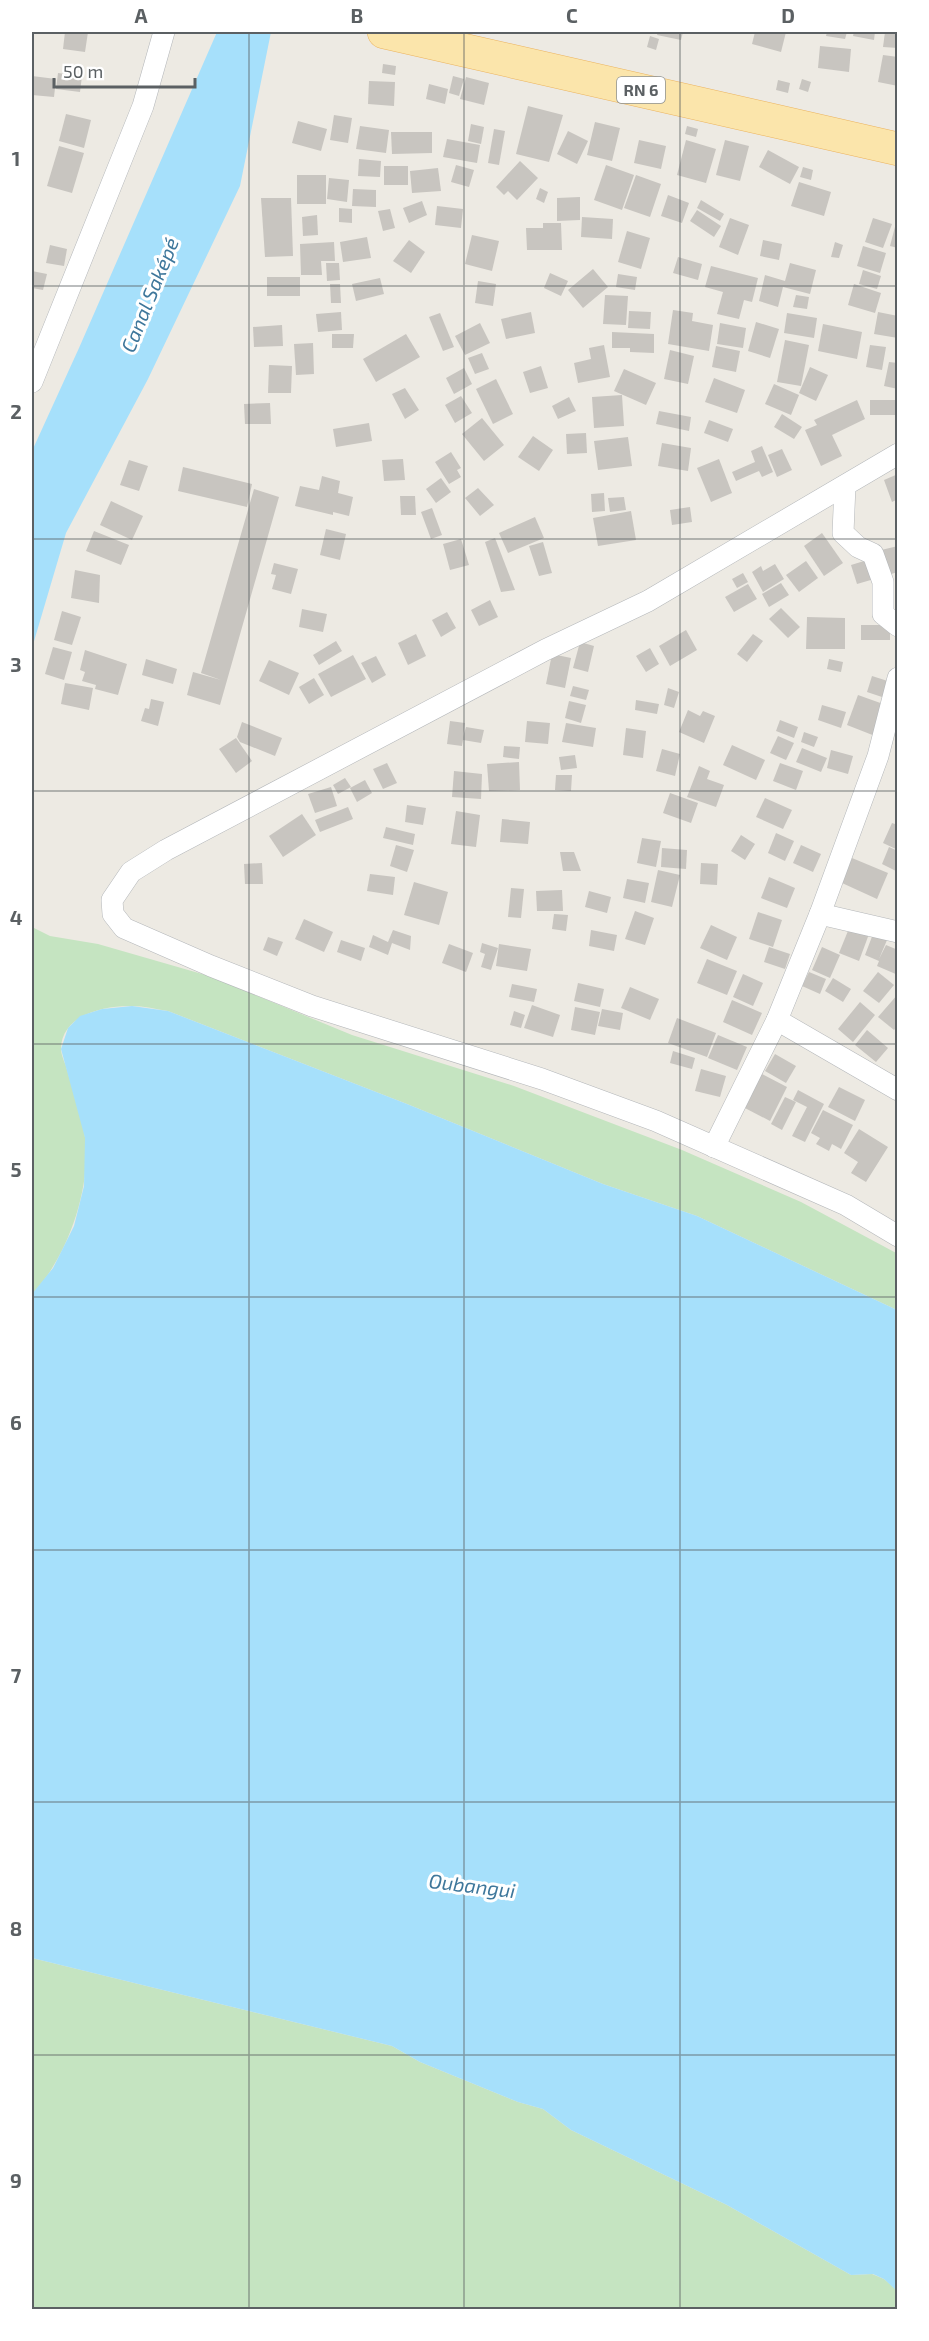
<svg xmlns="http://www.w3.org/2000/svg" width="929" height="2341" font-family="'Exo 2',sans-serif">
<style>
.green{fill:#c5e4c1}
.water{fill:#a6e0fb}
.building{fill:#c8c5c0}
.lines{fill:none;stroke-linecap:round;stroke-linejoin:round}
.minor-casing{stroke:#b4b7ba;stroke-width:22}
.primary-casing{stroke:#ebb35f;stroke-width:34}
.minor{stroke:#fff;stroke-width:21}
.primary{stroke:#fbe5ab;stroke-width:33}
.grid{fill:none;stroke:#5b6063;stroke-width:1.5;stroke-opacity:0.55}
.labels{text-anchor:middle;stroke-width:6;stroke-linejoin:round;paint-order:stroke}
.shield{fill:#fff;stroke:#8c9092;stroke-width:1.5}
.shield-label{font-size:16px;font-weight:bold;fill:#5b6063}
.water-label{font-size:20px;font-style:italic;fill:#3e779b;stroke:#fff}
.neatline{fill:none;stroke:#5b6063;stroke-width:2}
.grid-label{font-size:20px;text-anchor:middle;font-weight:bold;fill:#5b6063}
</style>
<rect width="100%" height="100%" fill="#edeae3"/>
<g class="green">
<path d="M32,927L50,936L98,944L209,976L352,1035L514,1086L682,1150L801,1202L898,1254L897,1310L697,1216L603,1184L407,1104L168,1011C156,1009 144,1006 132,1006C105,1005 61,1015 61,1049C61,1054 64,1061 66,1066C72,1089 82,1114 85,1137C92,1187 67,1259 32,1294Z"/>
<polygon points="32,1958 392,2046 420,2062 518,2102 543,2109 571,2130 727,2205 851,2275 872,2274 884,2279 898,2291 897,2310 32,2310"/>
</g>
<g class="water">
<polygon points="217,32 271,32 240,186 148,379 66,533 32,648 32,451 79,348"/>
<polygon points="132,1006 168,1011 407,1104 603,1184 697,1216 897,1310 897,2291 884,2279 873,2274 851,2275 727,2205 571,2130 543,2109 518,2102 420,2062 392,2046 32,1958 32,1294 53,1268 74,1226 84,1186 85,1138 61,1049 68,1028 80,1016 102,1009"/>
</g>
<g class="building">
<polygon points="65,32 88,32 85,52 63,49"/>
<polygon points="658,32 683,32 681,40 657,35"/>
<polygon points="755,32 786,32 781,52 752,44"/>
<polygon points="827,32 847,32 845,39 826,36"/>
<polygon points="854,32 875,32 874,40 853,36"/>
<polygon points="885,32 898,32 898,48 883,47"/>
<polygon points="650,36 659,39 656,50 647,47"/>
<polygon points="820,46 851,49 849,72 818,68"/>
<polygon points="883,55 898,57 898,86 878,82"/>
<polygon points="383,64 396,66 395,75 382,73"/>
<polygon points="58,73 82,76 80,92 56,89"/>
<polygon points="32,76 56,79 54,97 32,95"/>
<polygon points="453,76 464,79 459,96 449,93"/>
<polygon points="466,77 489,83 484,105 460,99"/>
<polygon points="802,79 811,82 808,92 799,89"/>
<polygon points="778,80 790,83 788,93 776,90"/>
<polygon points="369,81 395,82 394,106 368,104"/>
<polygon points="429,84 448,89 445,104 426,99"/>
<polygon points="528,106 563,115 549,162 516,154"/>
<polygon points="66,114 91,120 84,148 59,141"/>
<polygon points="334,115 352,118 348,143 330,140"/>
<polygon points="298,121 327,129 321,151 292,143"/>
<polygon points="595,122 620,128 612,161 587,155"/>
<polygon points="471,124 484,127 481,144 468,141"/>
<polygon points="360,126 389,130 386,153 356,149"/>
<polygon points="687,126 698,129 696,137 685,134"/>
<polygon points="494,129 505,131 499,165 488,163"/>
<polygon points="568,131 588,141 577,164 557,154"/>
<polygon points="391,132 432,132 432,153 392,154"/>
<polygon points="447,139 480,145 477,163 443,157"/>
<polygon points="639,140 666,146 661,169 634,163"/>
<polygon points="686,140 716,149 706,183 677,175"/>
<polygon points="725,140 749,146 740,181 716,175"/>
<polygon points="59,146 84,153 72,193 47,186"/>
<polygon points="768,150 799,167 790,184 759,167"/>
<polygon points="359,159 381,161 380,177 358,176"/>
<polygon points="520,161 538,178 517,200 508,191 504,195 496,187"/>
<polygon points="456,165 474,170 469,187 451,182"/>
<polygon points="606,165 634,175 622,210 594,200"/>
<rect x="384" y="166" width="24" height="19"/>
<polygon points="803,167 813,170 811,180 800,177"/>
<polygon points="438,168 441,191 412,193 410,171"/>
<rect x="297" y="175" width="29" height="29"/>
<polygon points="636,175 661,184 650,217 624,208"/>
<polygon points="329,178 349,180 347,202 327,199"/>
<polygon points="799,182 831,192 824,216 791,206"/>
<polygon points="540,188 548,192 544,203 536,199"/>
<polygon points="353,189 376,190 376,207 352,206"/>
<polygon points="668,195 689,203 682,223 661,216"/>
<polygon points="580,197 580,220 557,221 557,198"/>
<polygon points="261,198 291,198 293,256 265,257"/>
<polygon points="701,200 724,214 720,221 697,208"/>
<polygon points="422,201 427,215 409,223 403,208"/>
<polygon points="437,206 463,209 461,228 435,225"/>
<polygon points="339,208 352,209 352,223 339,222"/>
<polygon points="390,209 395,228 383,231 378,211"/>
<polygon points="697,210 721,226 714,237 690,221"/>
<polygon points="317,215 318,235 303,236 302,217"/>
<polygon points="582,217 613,219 612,239 581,237"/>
<polygon points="730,218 749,225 738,255 719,247"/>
<polygon points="873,218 892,224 883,248 865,242"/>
<polygon points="897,219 898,219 898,248 890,246"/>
<polygon points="543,223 561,223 562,250 527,250 526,228 543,228"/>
<polygon points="627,231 650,238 641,269 618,262"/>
<polygon points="472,235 499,241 492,271 465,264"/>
<polygon points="367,237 371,258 343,262 340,242"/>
<polygon points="409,240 425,252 411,273 393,261"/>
<polygon points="763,240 782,244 779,260 760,256"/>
<polygon points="334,242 335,261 321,261 322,275 301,275 300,244"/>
<polygon points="835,242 843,245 839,258 831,257"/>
<polygon points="50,245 67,249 64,266 46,263"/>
<polygon points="863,246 886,253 880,273 857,266"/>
<polygon points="678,257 702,264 698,280 673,273"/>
<polygon points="326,263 339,263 340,280 327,281"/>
<polygon points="790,263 816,270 810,294 783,287 778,307 759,301 765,275 785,281"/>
<polygon points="711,266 758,278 752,302 744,300 739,319 717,314 723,292 705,287"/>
<polygon points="593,269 608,287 583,308 568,290"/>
<polygon points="863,270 881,276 877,289 859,284"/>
<polygon points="32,271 47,274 43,290 32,288"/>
<polygon points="550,273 568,281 561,296 544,288"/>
<polygon points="618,274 637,277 635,290 616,287"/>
<rect x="267" y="277" width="33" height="19"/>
<polygon points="380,278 384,294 356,301 352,284"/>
<polygon points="478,281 496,284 493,306 475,303"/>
<polygon points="330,284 340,284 341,303 331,303"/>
<polygon points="854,284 881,293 875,313 848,305"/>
<polygon points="605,295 628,296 626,325 603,324"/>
<polygon points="796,295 809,297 807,309 793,307"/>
<polygon points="673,310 693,313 692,321 713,325 709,351 668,344"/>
<polygon points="629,311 651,312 650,329 628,328"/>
<polygon points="341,312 342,330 318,332 316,314"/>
<polygon points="531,312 535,333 506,339 501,319"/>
<polygon points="878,312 898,316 898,338 874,334"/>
<polygon points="440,313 454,347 443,351 429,317"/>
<polygon points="787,313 817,318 814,338 784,333"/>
<polygon points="756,322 779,329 770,358 748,351"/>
<polygon points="480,323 490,343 465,355 455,336"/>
<polygon points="720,323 746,328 743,348 717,344"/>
<polygon points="823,324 862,332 857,359 818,351"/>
<polygon points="282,325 283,346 254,347 253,327"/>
<polygon points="612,332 654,334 654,353 630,352 630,348 612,348"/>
<polygon points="332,334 354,334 353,348 332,348"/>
<polygon points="406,334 420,357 376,382 363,359"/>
<polygon points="785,340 809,345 801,386 777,382"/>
<polygon points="313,343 314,374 296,375 294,344"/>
<polygon points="604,345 610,377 578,383 574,363 591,359 589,348"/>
<polygon points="870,345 886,347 882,370 866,367"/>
<polygon points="716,346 740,351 736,372 712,367"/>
<polygon points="670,350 694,356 688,384 664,379"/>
<polygon points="482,353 489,369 475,374 468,358"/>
<polygon points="889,362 898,363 898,389 884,386"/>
<polygon points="269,365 292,366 291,393 268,393"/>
<polygon points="541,366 548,388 530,393 523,372"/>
<polygon points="810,367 828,375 816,401 799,393"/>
<polygon points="464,368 472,384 454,394 446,378"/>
<polygon points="624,369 656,383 646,405 614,391"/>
<polygon points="714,378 745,390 737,413 705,402"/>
<polygon points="496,379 513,414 493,424 476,389"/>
<polygon points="774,384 799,395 791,415 765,404"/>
<polygon points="405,388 419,410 405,419 392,394"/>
<polygon points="622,395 624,426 594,428 592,397"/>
<polygon points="461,396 472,413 455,423 445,405"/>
<polygon points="569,397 576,411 558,419 552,406"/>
<polygon points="857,400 865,419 832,435 842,456 821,466 805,430 817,425 814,420"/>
<rect x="870" y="400" width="28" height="15"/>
<polygon points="270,403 271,424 245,424 244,404"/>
<polygon points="659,411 691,417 689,431 656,424"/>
<polygon points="782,414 802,427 794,439 774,427"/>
<polygon points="482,418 504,445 484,461 462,434"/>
<polygon points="709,420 733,429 728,442 704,433"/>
<polygon points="369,423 372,441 336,447 333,429"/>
<polygon points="586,433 587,453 567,454 566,434"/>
<polygon points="533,436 553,450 539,471 518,457"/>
<polygon points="628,437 632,466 598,470 594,441"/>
<polygon points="662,443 691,448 688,471 658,466"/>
<polygon points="762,446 773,472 762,477 759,471 736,481 732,472 755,462 751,451"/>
<polygon points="782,449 792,470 777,477 768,455"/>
<polygon points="451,452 461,468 457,470 461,477 449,484 435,462"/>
<polygon points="403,459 405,480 384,481 382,460"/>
<polygon points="719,459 732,493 711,502 697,468"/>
<polygon points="129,460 148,466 139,491 120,485"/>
<polygon points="183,467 252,484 247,507 178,491"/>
<polygon points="898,474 898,499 892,502 884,480"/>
<polygon points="322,476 340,481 338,493 353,497 349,516 333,512 333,515 295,506 300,486 319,490"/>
<polygon points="441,478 451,492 436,503 426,489"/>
<polygon points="478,488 494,505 480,516 465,498"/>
<polygon points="254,489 279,497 220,705 187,695 193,672 221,680 201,673"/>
<polygon points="604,493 605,511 592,512 591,494"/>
<polygon points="400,496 415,496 416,515 401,515"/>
<polygon points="624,497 626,510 610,512 608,498"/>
<polygon points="111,501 143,516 132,540 100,525"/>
<polygon points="690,507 692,522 672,525 670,510"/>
<polygon points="432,508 442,535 431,539 421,512"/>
<polygon points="631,511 636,540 598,546 593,518"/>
<polygon points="535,517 544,538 508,553 499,533"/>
<polygon points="326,529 346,534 340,560 320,555"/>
<polygon points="94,531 129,545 121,565 86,551"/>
<polygon points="822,533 843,563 824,576 804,546"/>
<polygon points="495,538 515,590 501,592 485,542"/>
<polygon points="461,539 469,565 450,570 443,544"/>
<polygon points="543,542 552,573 539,576 529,546"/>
<polygon points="898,546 898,572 884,576 877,551"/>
<polygon points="874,558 881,577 857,584 851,565"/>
<polygon points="806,561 818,578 799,592 786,575"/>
<polygon points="274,563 298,569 291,594 272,589 276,575 271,574"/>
<polygon points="775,564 784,579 763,592 752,572 761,566 763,571"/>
<polygon points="75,570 100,575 99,603 71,598"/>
<polygon points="743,573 748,582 737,588 732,579"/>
<polygon points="781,583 789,595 769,607 762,594"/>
<polygon points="748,584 757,599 734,612 725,597"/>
<polygon points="490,600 498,617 479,626 471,610"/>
<polygon points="781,608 800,627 788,638 769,619"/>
<polygon points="302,609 327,614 323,632 299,627"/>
<polygon points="62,611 81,617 72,645 54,640"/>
<polygon points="447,612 456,628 441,637 432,620"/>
<polygon points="807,617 845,618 845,649 806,649"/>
<rect x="861" y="625" width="29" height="15"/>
<polygon points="686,630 697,650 670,666 659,646"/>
<polygon points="416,634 426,656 408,665 398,643"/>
<polygon points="753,634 763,641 747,662 737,654"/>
<polygon points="336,641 342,651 319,665 313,655"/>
<polygon points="580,642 594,646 588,672 573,668"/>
<polygon points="53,647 72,652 64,680 45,674"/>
<polygon points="650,648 659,664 646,672 636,656"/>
<polygon points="85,650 127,664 118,695 95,689 96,685 82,681 85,672 80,670"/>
<polygon points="552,654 571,658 565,688 546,684"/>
<polygon points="353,655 366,679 331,697 318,674"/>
<polygon points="376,656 386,675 372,683 361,663"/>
<polygon points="146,659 177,669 173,684 142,675"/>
<polygon points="829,659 843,662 841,672 827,669"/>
<polygon points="269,660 299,673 289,695 259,681"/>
<polygon points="872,676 894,683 888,699 867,692"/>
<polygon points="314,678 324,695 309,704 299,687"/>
<polygon points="65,683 93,688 89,710 61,704"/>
<polygon points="573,686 589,690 586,700 570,696"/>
<polygon points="668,688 679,692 674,708 664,705"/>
<polygon points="858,695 886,705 875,736 847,725"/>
<polygon points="151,699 164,702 158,726 141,721 145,708 149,709"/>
<polygon points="636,700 659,704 657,714 635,710"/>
<polygon points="569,701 586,705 581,723 565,718"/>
<polygon points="822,705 846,712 841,728 818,720"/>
<polygon points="688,710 700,716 703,711 715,716 704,743 679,732"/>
<polygon points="780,720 798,727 794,738 776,731"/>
<polygon points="450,721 465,723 463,737 466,727 484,730 481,743 463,740 462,746 447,744"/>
<polygon points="527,721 550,723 548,744 525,742"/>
<polygon points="242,722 282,738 275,756 240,742 237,737"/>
<polygon points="566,723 596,728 593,747 562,742"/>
<polygon points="626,728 646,731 643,758 623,755"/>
<polygon points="804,732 818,737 814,747 801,742"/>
<polygon points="778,736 794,743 786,760 770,753"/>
<polygon points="236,738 252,761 236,773 219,749"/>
<polygon points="732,745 765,760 756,780 723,765"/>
<polygon points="504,746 520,747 519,759 503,757"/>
<polygon points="802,748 827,758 821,772 796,762"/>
<polygon points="662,749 680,754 675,776 656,771"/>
<polygon points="831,750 853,756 848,774 827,768"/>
<polygon points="575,755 577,768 561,770 559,757"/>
<polygon points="519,762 520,790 489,791 487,764"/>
<polygon points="387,763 397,783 383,789 373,769"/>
<polygon points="780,763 803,771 796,790 773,781"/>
<polygon points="699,766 710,771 707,779 724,785 716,807 687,797"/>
<polygon points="454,771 482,774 481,799 452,797"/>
<polygon points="556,775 572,775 571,791 555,790"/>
<polygon points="345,778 351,787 338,794 333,785"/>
<polygon points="365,780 372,793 357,802 350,788"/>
<polygon points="331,787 337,806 315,813 308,794"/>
<polygon points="670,793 698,803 691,823 663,813"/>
<polygon points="765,798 792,810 783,829 756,817"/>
<polygon points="407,805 426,808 423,825 405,822"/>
<polygon points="348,807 353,819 320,832 315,820"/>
<polygon points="456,811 480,815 476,847 451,844"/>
<polygon points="302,814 316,835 283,857 269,836"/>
<polygon points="502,819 530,822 528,844 500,842"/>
<polygon points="892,823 898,825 898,850 883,843"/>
<polygon points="386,827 415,834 413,845 383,838"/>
<polygon points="776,833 794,841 785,861 768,853"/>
<polygon points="741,835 755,844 745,860 731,851"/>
<polygon points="642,838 661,841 656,867 637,863"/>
<polygon points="396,845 414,850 407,872 390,866"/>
<polygon points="801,845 821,854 813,872 793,863"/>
<polygon points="889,847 898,851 896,871 882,864"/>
<polygon points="662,848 687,850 686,869 661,867"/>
<polygon points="560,852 574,852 581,871 563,871"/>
<polygon points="852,858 888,873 877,899 842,883"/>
<polygon points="262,863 263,884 245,884 244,864"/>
<polygon points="701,863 718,864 717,885 700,884"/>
<polygon points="658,870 680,875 672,907 651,902"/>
<polygon points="370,874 395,877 393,895 367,891"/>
<polygon points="769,877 795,888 787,908 761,898"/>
<polygon points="627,879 649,883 645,903 623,898"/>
<polygon points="414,882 448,892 439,925 404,915"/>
<polygon points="511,888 524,889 521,918 508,917"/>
<polygon points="562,890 563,911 537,911 536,891"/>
<polygon points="589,891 611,897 607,913 585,907"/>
<polygon points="635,911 654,918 645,945 625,939"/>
<polygon points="758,912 782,920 773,947 749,939"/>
<polygon points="554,914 568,915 566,931 552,929"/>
<polygon points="304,919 333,932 324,952 295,939"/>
<polygon points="711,925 737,937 727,960 700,948"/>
<polygon points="850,926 869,934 859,961 839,953"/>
<polygon points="393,930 411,936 410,950 392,943 388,955 369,947 373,935 388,942"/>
<polygon points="591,930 617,935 614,951 589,946"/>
<polygon points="873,934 887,940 879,959 886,945 898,950 898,975 877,966 879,961 865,955"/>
<polygon points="268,937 283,942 277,956 263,950"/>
<polygon points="341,940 365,948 361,961 337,952"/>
<polygon points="482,943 498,948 491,970 481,967 485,954 480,952"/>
<polygon points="449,944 473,953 466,972 442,963"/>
<polygon points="499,944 531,949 527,971 496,966"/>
<polygon points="769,947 790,954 785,969 764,962"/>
<polygon points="822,947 840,955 830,978 812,970"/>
<polygon points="707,959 737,971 727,995 697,983"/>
<polygon points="809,972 826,979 820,994 802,986"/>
<polygon points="878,972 894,985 879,1003 863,991"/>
<polygon points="743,974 763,983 753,1006 733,997"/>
<polygon points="833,978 851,989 843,1002 825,991"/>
<polygon points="578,983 604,989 600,1007 574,1001"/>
<polygon points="512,984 537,989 534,1002 509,997"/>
<polygon points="630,987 659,999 650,1020 621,1008"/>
<polygon points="898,994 898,1026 894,1030 878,1017"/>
<polygon points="732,1000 762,1013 752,1035 723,1022"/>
<polygon points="860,1002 875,1015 853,1042 838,1029"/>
<polygon points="532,1005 560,1015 553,1037 524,1028"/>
<polygon points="575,1007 600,1012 595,1035 571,1030"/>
<polygon points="602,1009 623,1013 620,1030 598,1026"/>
<polygon points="514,1011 525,1015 521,1028 510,1025"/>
<polygon points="677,1018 716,1033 707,1057 668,1043"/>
<polygon points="867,1030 888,1048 876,1062 855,1045"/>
<polygon points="718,1035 747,1047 737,1070 708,1058"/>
<polygon points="673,1051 695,1058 692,1069 670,1063"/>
<polygon points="775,1054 796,1066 786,1083 765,1071"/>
<polygon points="701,1069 726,1076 720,1097 695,1091"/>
<polygon points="760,1073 787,1087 770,1121 743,1107"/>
<polygon points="839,1087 865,1100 855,1121 828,1107"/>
<polygon points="798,1090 824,1104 805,1142 792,1136 807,1107 793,1100"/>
<polygon points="785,1097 796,1102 782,1130 771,1124"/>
<polygon points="823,1110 853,1125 841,1149 832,1144 829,1151 816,1144 820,1138 811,1133"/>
<polygon points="859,1129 888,1147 866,1182 851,1173 858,1162 844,1153"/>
</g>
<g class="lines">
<defs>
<g id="minor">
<polyline points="32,382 143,106 164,32"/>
<polyline points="898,454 648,601 545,650 166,850 131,872 112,900 113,914 124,928 211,966 312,1006 542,1079 656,1121 846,1205 898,1236"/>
<polyline points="845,486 843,533 858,547 873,554 883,582 883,614 898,626"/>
<polyline points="820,914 898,932"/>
<polyline points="777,1020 898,1090"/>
<polyline points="714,1147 777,1020 820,914 878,756 898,678"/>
</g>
<polyline id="primary" points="384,32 898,149"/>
</defs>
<use href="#minor" class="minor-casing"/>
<use href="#primary" class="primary-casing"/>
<use href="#minor" class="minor"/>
<use href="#primary" class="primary"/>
</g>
<path class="grid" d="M249,32V2310M464,32V2310M680,32V2310M32,286H898M32,539H898M32,791H898M32,1044H898M32,1297H898M32,1550H898M32,1802H898M32,2055H898"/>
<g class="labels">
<rect class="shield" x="617" y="77" width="48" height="26" rx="4.5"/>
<g class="shield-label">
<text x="641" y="96">RN 6</text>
</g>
<g class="water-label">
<text transform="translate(150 295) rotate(-68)" y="7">Canal Saképé</text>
<text transform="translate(472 1886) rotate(7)" y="7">Oubangui</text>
</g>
</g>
<rect width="929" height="2341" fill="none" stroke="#ffffff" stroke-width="66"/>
<path d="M54 78v9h141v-9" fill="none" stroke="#5b6063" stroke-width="3"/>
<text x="63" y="78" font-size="18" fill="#5b6063" stroke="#ffffff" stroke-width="4.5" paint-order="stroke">50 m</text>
<rect x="33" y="33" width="863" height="2275" class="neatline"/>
<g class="grid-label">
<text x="141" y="23">A</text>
<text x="357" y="23">B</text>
<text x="572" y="23">C</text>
<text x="788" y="23">D</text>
<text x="16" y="166">1</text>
<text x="16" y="419">2</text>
<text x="16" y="672">3</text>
<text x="16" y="925">4</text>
<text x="16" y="1177">5</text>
<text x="16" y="1430">6</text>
<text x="16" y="1683">7</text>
<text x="16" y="1936">8</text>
<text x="16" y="2188">9</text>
</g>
</svg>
